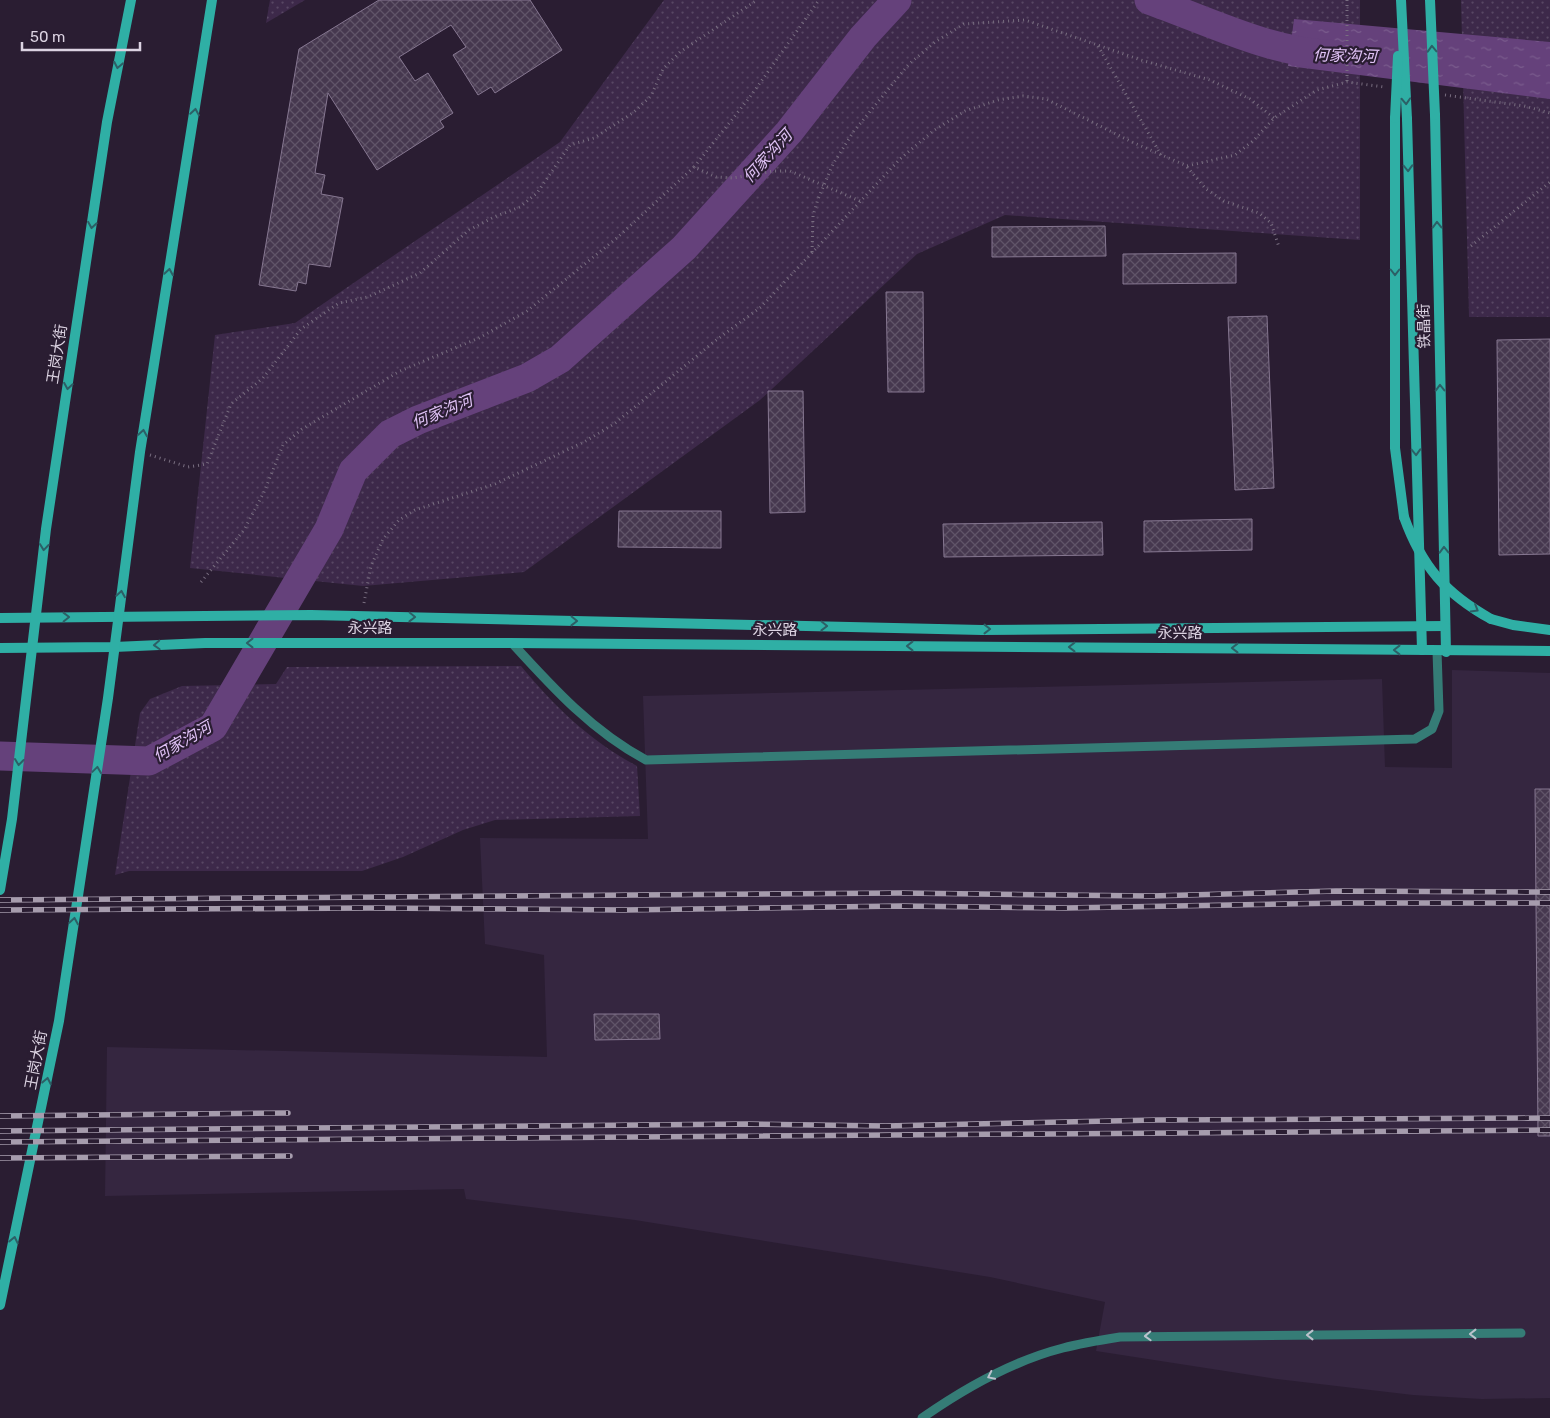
<svg xmlns="http://www.w3.org/2000/svg" width="1550" height="1418" font-family="Rubik,'Noto Sans SC',sans-serif">
<style>
.built{fill:#352640}
.park{fill:url(#park-dots)}
.water{fill:url(#water-ripples)}
.lines{fill:none;stroke-linecap:round;stroke-linejoin:round}
.river{stroke:#65417b;stroke-width:29}
.building{fill:url(#building-cross-hatch);stroke:#867791}
.path{stroke:#796e80;stroke-width:3;stroke-dasharray:1 4;stroke-linecap:butt}
.service{stroke:#357c76;stroke-width:9}
.secondary{stroke:#2fafa5;stroke-width:10}
.rail-casing{stroke:#a69cad;stroke-width:5.5}
.rail{stroke:#2a1d32;stroke-width:4;stroke-dasharray:11;stroke-linecap:butt}
.secondary-bridge{stroke:#2fafa5;stroke-width:10}
.oneway{stroke:#2c5f66}
.oneway2{stroke:#bbc2cc}
.labels{text-anchor:middle;stroke-width:4.5;stroke-linejoin:round;paint-order:stroke}
.street-label{font-size:15px;fill:#dcd3e2;stroke:#2a1d32}
.water-label{font-size:16px;font-style:italic;fill:#e0c2f6;stroke:#2a1d32}
</style>
<defs>
<pattern id="park-dots" width="8" height="8" patternUnits="userSpaceOnUse" patternTransform="scale(1.25)"><rect width="8" height="8" fill="#3d294a"/><path d="M2 2h.1M6 6h.1" fill="none" stroke="#584764" stroke-width="1.8" stroke-linecap="round"/></pattern>
<pattern id="water-ripples" width="26" height="14" patternUnits="userSpaceOnUse" patternTransform="scale(1.25)"><rect width="26" height="14" fill="#65417b"/><path d="M2 4q2-2 4 0t4 0M15 11q2-2 4 0t4 0" fill="none" stroke="#7a5c8d"/></pattern>
<pattern id="building-cross-hatch" width="8" height="8" patternUnits="userSpaceOnUse" patternTransform="scale(1.25)"><rect width="8" height="8" fill="#46384f"/><path d="M0 0l8 8M0 8l8-8" fill="none" stroke="#605468"/></pattern>
</defs>
<rect width="100%" height="100%" fill="#2a1d32"/>
<polygon class="built" points="1452,670 1550,673 1550,1398 1482,1399 1413,1395 1277,1379 1096,1351 1105,1302 990,1277 635,1220 466,1199 464,1189 105,1196 107,1047 547,1057 544,955 485,944 480,838 648,839 643,696 1382,679 1385,767 1452,768"/>
<g class="park">
<polygon points="270,0 305,0 266,23"/>
<polygon points="664,0 1360,0 1360,240 1005,215 917,254 760,400 524,572 363,586 190,568 215,335 295,323 560,142"/>
<polygon points="1461,0 1550,0 1550,317 1469,317"/>
<path d="M521,666C555,707 590,741 637,766L640,816L495,820L463,830L403,857L362,871H129L115,875L140,713L150,699L182,686L276,684L287,667Z"/>
</g>
<polygon class="water" points="1294,19 1550,42 1550,99 1288,66"/>
<g class="lines">
<g class="river">
<path d="M1149,0C1203,19 1272,53 1328,54"/>
<polyline points="0,756 149,761 213,727 329,529 353,471 390,434 418,420 527,378 560,359 684,248 789,132 863,37 897,0"/>
</g>
</g>
<g class="building">
<polygon points="379,0 530,0 562,50 495,93 491,87 478,95 453,55 466,47 451,25 399,57 415,81 428,73 453,113 440,121 444,127 377,170 328,93 315,173 325,175 321,194 343,198 330,267 309,264 306,284 298,282 296,291 259,285 299,49"/>
<polygon points="1105,226 1106,256 992,257 992,227"/>
<polygon points="1236,253 1236,283 1123,284 1123,254"/>
<polygon points="886,292 923,292 924,392 888,392"/>
<polygon points="1267,316 1274,488 1235,490 1228,317"/>
<polygon points="1550,339 1550,554 1499,555 1497,340"/>
<polygon points="768,391 803,391 805,512 770,513"/>
<polygon points="619,511 721,511 721,548 618,547"/>
<polygon points="1252,519 1252,550 1144,552 1144,521"/>
<polygon points="1102,522 1103,555 944,557 943,524"/>
<polygon points="1535,789 1550,789 1550,1136 1538,1136"/>
<polygon points="594,1014 659,1014 660,1039 595,1040"/>
</g>
<g class="lines">
<g class="path">
<polyline points="1347,0 1347,82"/>
<polyline points="1098,46 1161,155"/>
<polyline points="1445,95 1524,106 1550,113"/>
<polyline points="694,167 750,97 819,0"/>
<polyline points="1187,167 1206,189 1224,201 1259,213 1271,223 1279,247"/>
<polyline points="1471,246 1550,182"/>
<polyline points="812,252 813,216 818,199 833,164 854,131 909,64 935,42 964,24 1025,20 1141,60 1210,80 1250,99 1274,118"/>
<polyline points="150,455 188,467 207,464 231,404 263,378 301,329 339,303 368,297 420,273 469,230 494,217 520,207 537,193 570,145 594,138 634,112 651,96 663,69 680,52 757,0"/>
<polyline points="201,582 244,530 264,492 283,445 302,429 400,371 479,338 527,311 618,237 694,167 716,177 733,178 774,171 790,171 860,201"/>
<polyline points="364,603 371,566 383,539 399,520 415,510 495,484 529,468 584,442 614,424 715,341 761,307 900,159 933,131 965,111 998,100 1023,96 1046,99 1132,142 1187,166 1235,155 1254,140 1274,118 1317,90 1347,82 1384,87"/>
</g>
<g class="service">
<path d="M512,643C553,688 592,731 646,760L1415,739L1432,729L1439,711L1437,651"/>
<path d="M922,1418C965,1388 1012,1361 1063,1348C1082,1343 1101,1340 1120,1337L1521,1333"/>
</g>
<g class="secondary">
<polyline points="1435,115 1446,652"/>
<polyline points="1395,118 1395,448 1404,517"/>
<polyline points="1407,119 1422,650"/>
<polyline points="0,618 311,615 982,630 1445,626"/>
<polyline points="1491,619 1513,625 1550,630"/>
<polyline points="0,648 114,647 205,643 512,643 1550,651"/>
<polyline points="0,890 12,819 46,529 107,122 131,0"/>
<polyline points="0,1305 59,1021 108,698 140,452 212,0"/>
</g>
<defs>
<g id="rail">
<polyline points="0,900 900,893 1151,896 1336,891 1550,892"/>
<polyline points="0,910 370,908 624,910 901,906 1066,908 1342,903 1550,903"/>
<polyline points="0,1116 288,1113"/>
<polyline points="0,1131 746,1124 886,1126 1157,1120 1550,1118"/>
<polyline points="0,1142 1550,1130"/>
<polyline points="0,1158 290,1156"/>
</g>
</defs>
<use href="#rail" class="rail-casing"/>
<use href="#rail" class="rail"/>
<g class="secondary-bridge">
<polyline points="1401,0 1407,119"/>
<polyline points="1430,0 1435,115"/>
<polyline points="1395,118 1398,56"/>
<path d="M1404,517C1422,567 1446,594 1491,619"/>
</g>
</g>
<defs><path id="oneway-chevron" d="M-2-3.5L2.5 0L-2 3.5" fill="none" stroke-width="1.6" stroke-linecap="round" stroke-linejoin="round" transform="scale(1.25)"/></defs>
<g class="oneway">
<use href="#oneway-chevron" transform="translate(1432 49) rotate(-92)"/>
<use href="#oneway-chevron" transform="translate(118 65) rotate(101)"/>
<use href="#oneway-chevron" transform="translate(1406 101) rotate(87)"/>
<use href="#oneway-chevron" transform="translate(195 112) rotate(-81)"/>
<use href="#oneway-chevron" transform="translate(1408 168) rotate(88)"/>
<use href="#oneway-chevron" transform="translate(92 225) rotate(99)"/>
<use href="#oneway-chevron" transform="translate(1437 225) rotate(-91)"/>
<use href="#oneway-chevron" transform="translate(169 272) rotate(-81)"/>
<use href="#oneway-chevron" transform="translate(1395 272) rotate(90)"/>
<use href="#oneway-chevron" transform="translate(68 386) rotate(99)"/>
<use href="#oneway-chevron" transform="translate(1440 388) rotate(-91)"/>
<use href="#oneway-chevron" transform="translate(143 433) rotate(-81)"/>
<use href="#oneway-chevron" transform="translate(1416 452) rotate(88)"/>
<use href="#oneway-chevron" transform="translate(44 547) rotate(96)"/>
<use href="#oneway-chevron" transform="translate(1444 550) rotate(-91)"/>
<use href="#oneway-chevron" transform="translate(121 594) rotate(-81)"/>
<use href="#oneway-chevron" transform="translate(1475 609) rotate(31)"/>
<use href="#oneway-chevron" transform="translate(66 617) rotate(-1)"/>
<use href="#oneway-chevron" transform="translate(412 617) rotate(1)"/>
<use href="#oneway-chevron" transform="translate(574 621) rotate(1)"/>
<use href="#oneway-chevron" transform="translate(824 626) rotate(1)"/>
<use href="#oneway-chevron" transform="translate(987 629)"/>
<use href="#oneway-chevron" transform="translate(250 643) rotate(-180)"/>
<use href="#oneway-chevron" transform="translate(157 645) rotate(177)"/>
<use href="#oneway-chevron" transform="translate(910 646) rotate(-180)"/>
<use href="#oneway-chevron" transform="translate(1072 647) rotate(-180)"/>
<use href="#oneway-chevron" transform="translate(1235 648) rotate(-180)"/>
<use href="#oneway-chevron" transform="translate(1397 650) rotate(-180)"/>
<use href="#oneway-chevron" transform="translate(19 762) rotate(97)"/>
<use href="#oneway-chevron" transform="translate(97 770) rotate(-82)"/>
<use href="#oneway-chevron" transform="translate(74 921) rotate(-81)"/>
<use href="#oneway-chevron" transform="translate(47 1081) rotate(-79)"/>
<use href="#oneway-chevron" transform="translate(14 1240) rotate(-78)"/>
</g>
<g class="oneway2">
<use href="#oneway-chevron" transform="translate(1473 1334) rotate(180)"/>
<use href="#oneway-chevron" transform="translate(1310 1335) rotate(180)"/>
<use href="#oneway-chevron" transform="translate(1148 1336) rotate(178)"/>
<use href="#oneway-chevron" transform="translate(991 1376) rotate(154)"/>
</g>
<g class="labels">
<g class="street-label">
<text transform="translate(1424 326) rotate(-91)" y="5">铁晶街</text>
<text transform="translate(57 354) rotate(-81)" y="5">王岗大街</text>
<text x="370" y="633">永兴路</text>
<text x="775" y="635">永兴路</text>
<text x="1180" y="638">永兴路</text>
<text transform="translate(36 1060) rotate(-79)" y="5">王岗大街</text>
</g>
<g class="water-label">
<text transform="translate(1345 55) rotate(2)" y="6">何家沟河</text>
<text transform="translate(767 156) rotate(-48)" y="6">何家沟河</text>
<text transform="translate(442 411) rotate(-22)" y="6">何家沟河</text>
<text transform="translate(182 741) rotate(-30)" y="6">何家沟河</text>
</g>
</g>
<path d="M22 42v8h118v-8" fill="none" stroke="#dcd3e2" stroke-width="2.5"/>
<text x="30" y="42" font-size="15" fill="#dcd3e2" stroke="#2a1d32" stroke-width="4" paint-order="stroke">50 m</text>
</svg>
